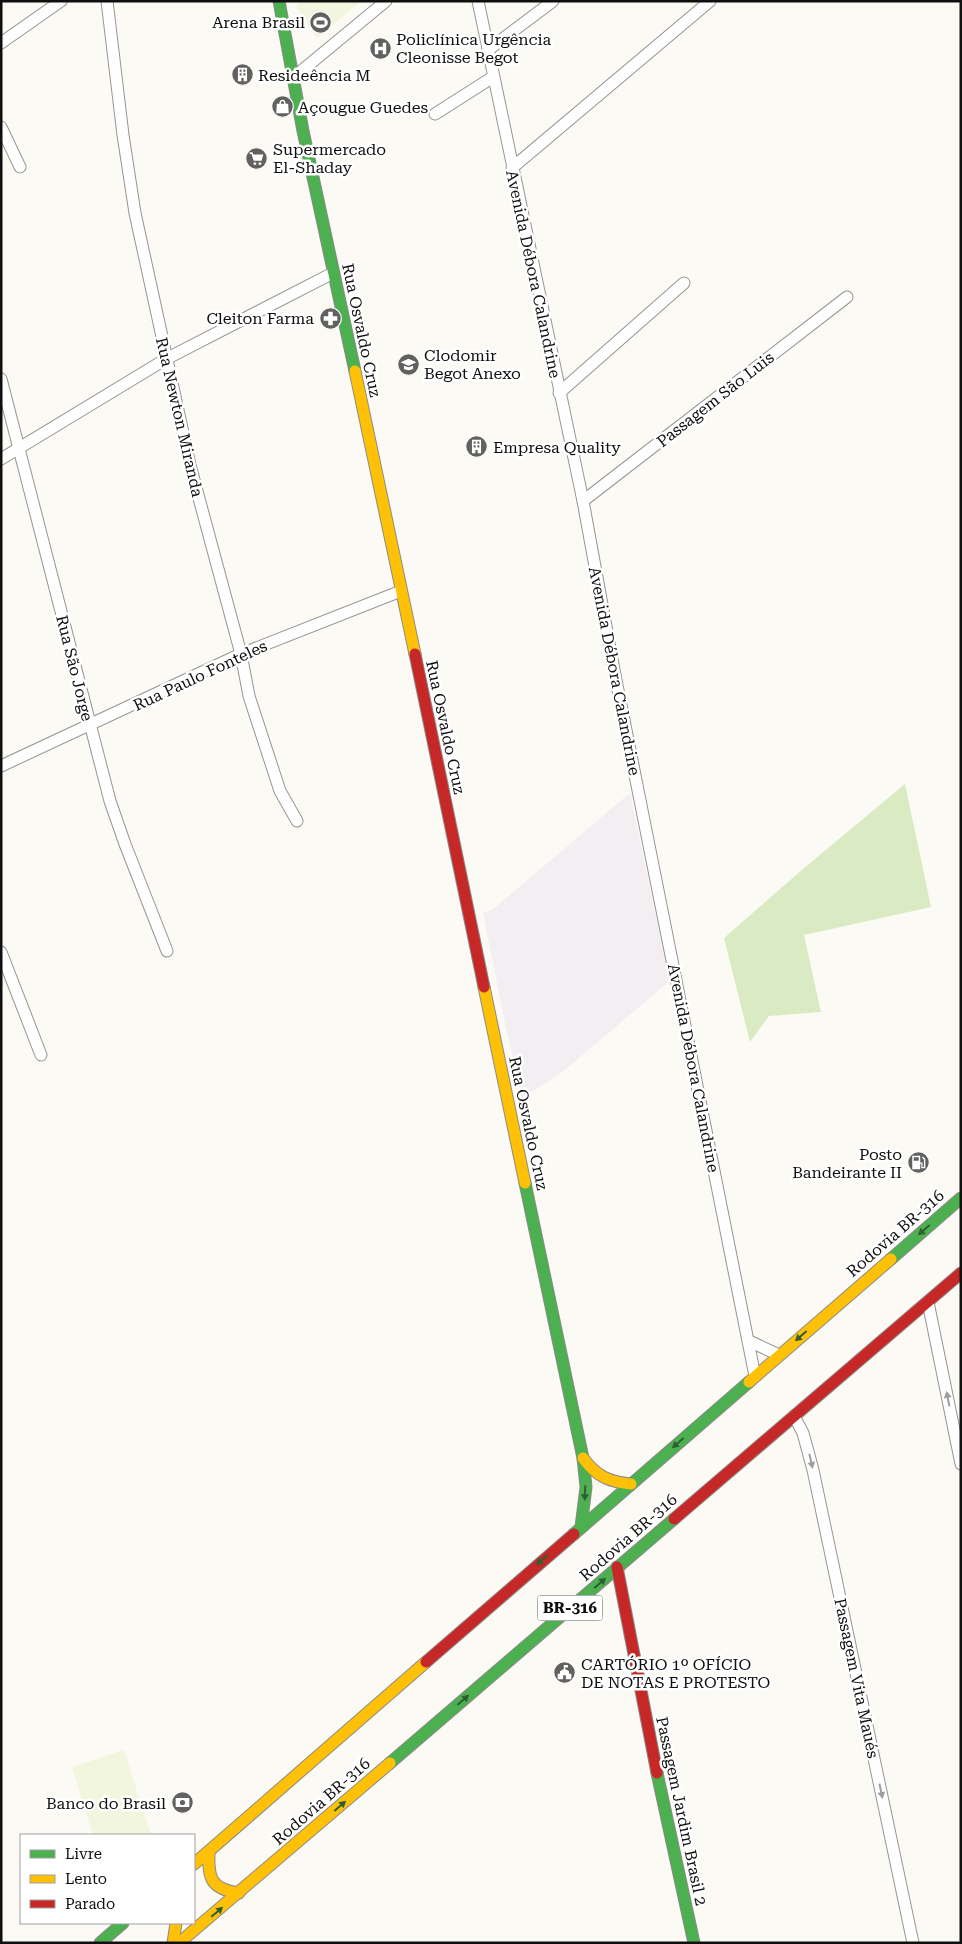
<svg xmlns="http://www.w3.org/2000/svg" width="962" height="1944" font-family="'Roboto Serif',serif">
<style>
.industrial{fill:#f3eef1}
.forest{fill:#daeac2}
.pitch{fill:#f2f6de}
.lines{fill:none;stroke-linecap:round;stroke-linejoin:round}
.street-casing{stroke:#969593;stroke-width:13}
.fast-casing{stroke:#8c8b89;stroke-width:13}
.slow-casing{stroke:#8c8b89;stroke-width:13}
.jam-casing{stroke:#8c8b89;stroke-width:13}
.street{stroke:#fffefe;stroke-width:11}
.fast{stroke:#4caf50;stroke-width:11}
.slow{stroke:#ffc107;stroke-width:11}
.jam{stroke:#c62828;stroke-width:11}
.oneway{fill:#2e5f30}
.oneway2{fill:#9f9e9e}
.labels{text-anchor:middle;stroke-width:5;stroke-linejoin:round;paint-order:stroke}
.shield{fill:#fff;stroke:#575757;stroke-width:1}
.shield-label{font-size:15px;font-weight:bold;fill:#0f0f0f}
.poi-label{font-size:16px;fill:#0f0f0f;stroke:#fff;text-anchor:start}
.street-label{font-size:16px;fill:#0f0f0f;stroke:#fff}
</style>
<rect width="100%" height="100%" fill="#fcfaf5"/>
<polygon class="industrial" points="630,793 670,981 561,1073 522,1098 504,1019 483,912 491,911"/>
<polygon class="forest" points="905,784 931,907 804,935 821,1012 769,1016 750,1042 724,938 803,869"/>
<g class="pitch">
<polygon points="303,1 361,1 317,38 296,6"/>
<polygon points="124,1750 151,1835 93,1835 72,1767"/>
</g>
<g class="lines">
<defs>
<g id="street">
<polyline points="107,1 123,135 135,213 190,465 241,654 249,696 280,791 297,821"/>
<polyline points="478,1 583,501 614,670 755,1376"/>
<polyline points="1,43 61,1"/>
<polyline points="488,50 553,1"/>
<polyline points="294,77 386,1"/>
<polyline points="435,114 493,77"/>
<polyline points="1,127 20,167"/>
<polyline points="512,168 710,1"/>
<polyline points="1,379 110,801 125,844 167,951"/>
<polyline points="559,393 684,283"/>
<polyline points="1,459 166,359 333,273"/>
<polyline points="583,501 847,297"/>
<polyline points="1,766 241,654 401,591"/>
<polyline points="1,952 41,1055"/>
<polyline points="928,1302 961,1464"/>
<polyline points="749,1341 779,1355"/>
<polyline points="794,1416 803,1433 813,1470 913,1943"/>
</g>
<g id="fast">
<polyline points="279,1 303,131 355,371"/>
<polyline points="525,1183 583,1458 586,1487 581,1527"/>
<polyline points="891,1259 961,1198"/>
<polyline points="574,1534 749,1382"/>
<polyline points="390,1763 674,1519"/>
<polyline points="657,1773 694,1943"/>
<polyline points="100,1943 123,1923"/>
</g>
<g id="slow">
<polyline points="355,371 415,654"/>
<polyline points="484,987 525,1183"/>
<polyline points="749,1382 891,1259"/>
<path d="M583,1458C596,1476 609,1482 631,1484"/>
<path d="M209,1852C208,1879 211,1889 239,1893"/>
<polyline points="194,1864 426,1662"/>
<polyline points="173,1943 176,1923"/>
<polyline points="179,1943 390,1763"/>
</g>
<g id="jam">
<polyline points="415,654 484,987"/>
<polyline points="674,1519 961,1273"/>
<polyline points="617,1567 657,1773"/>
<polyline points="426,1662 574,1534"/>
</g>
</defs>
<use href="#street" class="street-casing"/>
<use href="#fast" class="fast-casing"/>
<use href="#slow" class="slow-casing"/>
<use href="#jam" class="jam-casing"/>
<use href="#street" class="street"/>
<use href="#fast" class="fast"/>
<use href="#slow" class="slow"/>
<use href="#jam" class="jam"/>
</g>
<defs><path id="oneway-solid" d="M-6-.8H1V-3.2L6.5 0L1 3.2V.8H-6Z" transform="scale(1.25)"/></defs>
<g class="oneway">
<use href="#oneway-solid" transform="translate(924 1230) rotate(139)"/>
<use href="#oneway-solid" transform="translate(801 1336) rotate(139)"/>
<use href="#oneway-solid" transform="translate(678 1443) rotate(139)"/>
<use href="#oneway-solid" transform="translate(585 1493) rotate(92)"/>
<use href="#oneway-solid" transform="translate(542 1560) rotate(139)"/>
<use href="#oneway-solid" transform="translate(600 1583) rotate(-41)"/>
<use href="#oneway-solid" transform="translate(463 1700) rotate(-41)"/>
<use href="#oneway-solid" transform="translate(340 1806) rotate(-41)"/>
<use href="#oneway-solid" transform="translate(217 1912) rotate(-40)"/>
</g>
<g class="oneway2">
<use href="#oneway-solid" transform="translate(948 1399) rotate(-101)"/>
<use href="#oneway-solid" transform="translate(811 1461) rotate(77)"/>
<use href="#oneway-solid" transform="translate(881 1791) rotate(78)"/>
</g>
<defs>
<symbol id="stadium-disc" viewBox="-11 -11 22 22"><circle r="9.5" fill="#626160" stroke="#fff"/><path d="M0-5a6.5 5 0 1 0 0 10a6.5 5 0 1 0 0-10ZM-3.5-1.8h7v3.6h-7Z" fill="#fff"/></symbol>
<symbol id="hospital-disc" viewBox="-11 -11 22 22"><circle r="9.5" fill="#626160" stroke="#fff"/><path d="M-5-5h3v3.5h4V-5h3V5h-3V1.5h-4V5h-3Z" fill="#fff"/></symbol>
<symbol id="building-disc" viewBox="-11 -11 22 22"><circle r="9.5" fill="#626160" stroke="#fff"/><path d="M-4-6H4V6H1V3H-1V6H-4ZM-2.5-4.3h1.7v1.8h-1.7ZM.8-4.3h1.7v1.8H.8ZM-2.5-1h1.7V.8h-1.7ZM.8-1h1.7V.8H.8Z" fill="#fff"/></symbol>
<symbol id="shop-disc" viewBox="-11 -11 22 22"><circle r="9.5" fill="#626160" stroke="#fff"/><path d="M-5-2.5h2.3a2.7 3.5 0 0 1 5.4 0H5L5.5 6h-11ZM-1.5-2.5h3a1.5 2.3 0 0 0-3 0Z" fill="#fff"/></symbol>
<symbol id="supermarket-disc" viewBox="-11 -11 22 22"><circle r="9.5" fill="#626160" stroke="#fff"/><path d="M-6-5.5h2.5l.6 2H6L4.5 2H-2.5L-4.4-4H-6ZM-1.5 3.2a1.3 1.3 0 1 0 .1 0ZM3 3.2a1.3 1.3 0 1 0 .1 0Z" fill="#fff"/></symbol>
<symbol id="pharmacy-disc" viewBox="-11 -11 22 22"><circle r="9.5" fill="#626160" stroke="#fff"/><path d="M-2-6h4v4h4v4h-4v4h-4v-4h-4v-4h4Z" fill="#fff"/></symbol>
<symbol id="school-disc" viewBox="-11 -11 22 22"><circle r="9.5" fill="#626160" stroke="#fff"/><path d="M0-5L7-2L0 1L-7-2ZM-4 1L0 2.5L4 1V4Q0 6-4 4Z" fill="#fff"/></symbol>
<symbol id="fuel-disc" viewBox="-11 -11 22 22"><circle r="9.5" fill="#626160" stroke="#fff"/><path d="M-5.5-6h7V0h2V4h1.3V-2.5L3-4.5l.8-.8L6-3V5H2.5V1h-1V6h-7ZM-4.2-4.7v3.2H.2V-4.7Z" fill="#fff"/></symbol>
<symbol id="civic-disc" viewBox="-11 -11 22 22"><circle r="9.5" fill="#626160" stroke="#fff"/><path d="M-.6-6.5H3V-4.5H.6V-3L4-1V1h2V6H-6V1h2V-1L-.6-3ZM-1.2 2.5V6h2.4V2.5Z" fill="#fff"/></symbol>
<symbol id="bank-disc" viewBox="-11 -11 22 22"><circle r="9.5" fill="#626160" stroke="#fff"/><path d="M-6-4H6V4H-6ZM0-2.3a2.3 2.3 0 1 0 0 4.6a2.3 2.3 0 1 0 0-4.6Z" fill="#fff"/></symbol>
</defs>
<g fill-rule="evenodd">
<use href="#stadium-disc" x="308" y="10" width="25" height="25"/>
<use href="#hospital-disc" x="368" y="36" width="25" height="25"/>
<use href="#building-disc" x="230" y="62" width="25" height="25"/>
<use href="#shop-disc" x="270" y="94" width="25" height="25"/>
<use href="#supermarket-disc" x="244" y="146" width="25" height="25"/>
<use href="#pharmacy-disc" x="318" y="306" width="25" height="25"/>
<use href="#school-disc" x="396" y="352" width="25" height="25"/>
<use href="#building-disc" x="464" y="434" width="25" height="25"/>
<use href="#fuel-disc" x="906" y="1150" width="25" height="25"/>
<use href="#civic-disc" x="552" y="1660" width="25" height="25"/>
<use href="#bank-disc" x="170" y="1790" width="25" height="25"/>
</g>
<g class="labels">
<rect class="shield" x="537.5" y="1595.5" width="65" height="25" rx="4"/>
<g class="shield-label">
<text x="570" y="1613">BR-316</text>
</g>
<g class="poi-label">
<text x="305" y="28" text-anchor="end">Arena Brasil</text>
<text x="396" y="45">Policlínica Urgência<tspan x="396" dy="18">Cleonisse Begot</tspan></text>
<text x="258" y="81">Resideência M</text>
<text x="298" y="113">Açougue Guedes</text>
<text x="273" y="155">Supermercado<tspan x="273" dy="18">El-Shaday</tspan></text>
<text x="314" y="324" text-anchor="end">Cleiton Farma</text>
<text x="424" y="361">Clodomir<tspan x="424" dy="18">Begot Anexo</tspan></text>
<text x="493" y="453">Empresa Quality</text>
<text x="902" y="1160" text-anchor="end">Posto<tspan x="902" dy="18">Bandeirante II</tspan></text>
<text x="581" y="1670">CARTÓRIO 1º OFÍCIO<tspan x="581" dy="18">DE NOTAS E PROTESTO</tspan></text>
<text x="166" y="1809" text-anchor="end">Banco do Brasil</text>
</g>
<g class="street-label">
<text transform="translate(534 274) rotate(78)" y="6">Avenida Débora Calandrine</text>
<text transform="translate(362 330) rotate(78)" y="6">Rua Osvaldo Cruz</text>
<text transform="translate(715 399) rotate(-38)" y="6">Passagem São Luis</text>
<text transform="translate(180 417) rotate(77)" y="6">Rua Newton Miranda</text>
<text transform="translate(75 668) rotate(76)" y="6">Rua São Jorge</text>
<text transform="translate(615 671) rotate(79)" y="6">Avenida Débora Calandrine</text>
<text transform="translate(200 675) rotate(-25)" y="6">Rua Paulo Fonteles</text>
<text transform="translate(446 727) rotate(78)" y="6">Rua Osvaldo Cruz</text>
<text transform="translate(694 1068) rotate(79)" y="6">Avenida Débora Calandrine</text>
<text transform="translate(529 1123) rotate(78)" y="6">Rua Osvaldo Cruz</text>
<text transform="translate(895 1233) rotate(-41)" y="6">Rodovia BR-316</text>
<text transform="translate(628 1537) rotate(-41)" y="6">Rodovia BR-316</text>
<text transform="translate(857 1678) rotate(78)" y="6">Passagem Vita Maués</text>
<text transform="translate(321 1801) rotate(-41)" y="6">Rodovia BR-316</text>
<text transform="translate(682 1811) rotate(78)" y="6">Passagem Jardim Brasil 2</text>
</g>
</g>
<rect width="962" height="1944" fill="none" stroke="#0f0f0f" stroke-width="5"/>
<rect x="20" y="1834" width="175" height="90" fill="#ffffff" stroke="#9f9f9f"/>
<rect x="30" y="1850" width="25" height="8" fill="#4caf50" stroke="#9f9f9f"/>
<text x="65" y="1859" font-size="15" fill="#0f0f0f">Livre</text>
<rect x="30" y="1875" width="25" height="8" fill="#ffc107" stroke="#9f9f9f"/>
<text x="65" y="1884" font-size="15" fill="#0f0f0f">Lento</text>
<rect x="30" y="1900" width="25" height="8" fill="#c62828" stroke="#9f9f9f"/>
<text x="65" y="1909" font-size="15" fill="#0f0f0f">Parado</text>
</svg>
